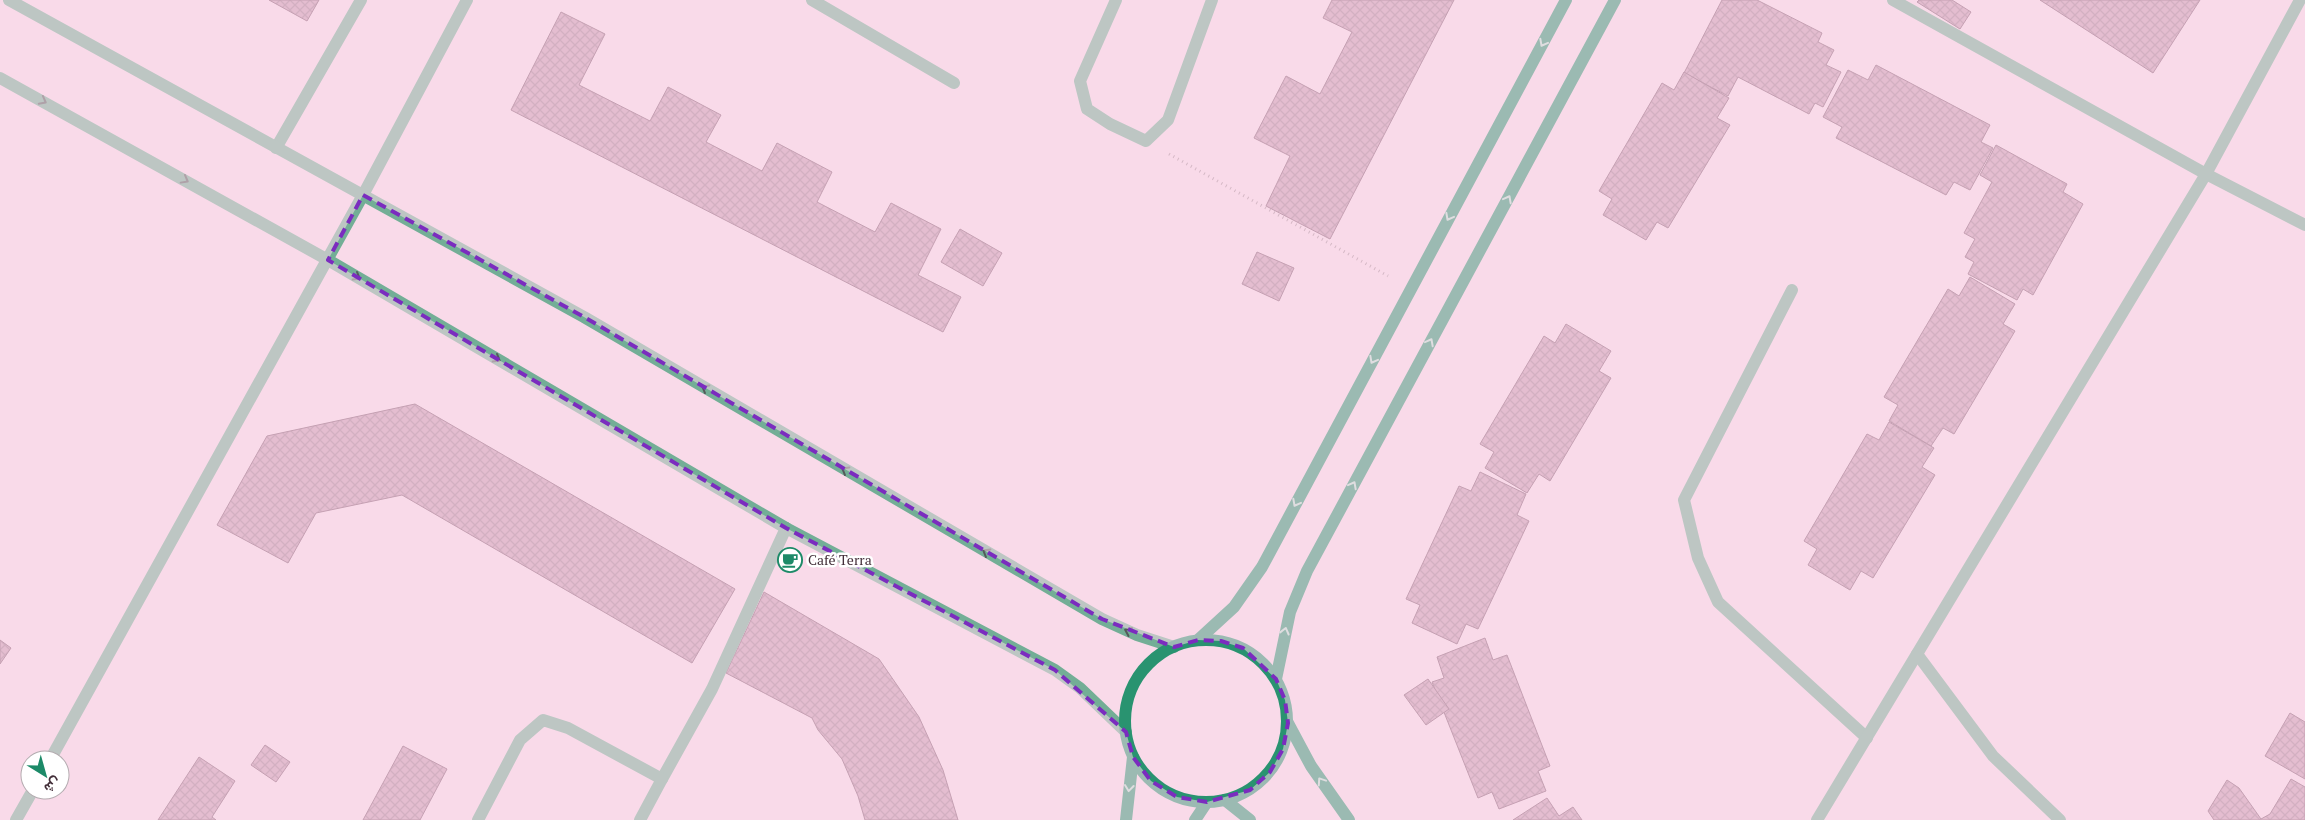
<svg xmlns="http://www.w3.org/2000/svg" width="2305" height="820" font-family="'PT Serif',Vazirmatn,serif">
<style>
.building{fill:url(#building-cross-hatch);stroke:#865a71}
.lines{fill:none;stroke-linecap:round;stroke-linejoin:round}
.path{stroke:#a98f9b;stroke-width:3;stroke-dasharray:1 4;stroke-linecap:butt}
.service{stroke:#73ae96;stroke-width:12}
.minor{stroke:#73ae96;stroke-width:12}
.tertiary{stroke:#73ae96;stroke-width:12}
.secondary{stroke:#299370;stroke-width:12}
.oneway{stroke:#bfdfd4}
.oneway2{stroke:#545b5a}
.marked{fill:none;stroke:#7b2cbf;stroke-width:4;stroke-dasharray:10 6;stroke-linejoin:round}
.labels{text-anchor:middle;stroke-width:5;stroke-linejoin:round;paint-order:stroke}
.poi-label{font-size:14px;fill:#432f39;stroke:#fff;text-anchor:start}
</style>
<defs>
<pattern id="building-cross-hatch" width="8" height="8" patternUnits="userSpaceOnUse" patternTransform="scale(1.25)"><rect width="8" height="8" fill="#c999b2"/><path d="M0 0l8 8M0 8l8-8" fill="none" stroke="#a57d92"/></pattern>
</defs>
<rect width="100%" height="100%" fill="#f9dae9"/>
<g class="building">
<polygon points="269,0 319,0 307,21"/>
<polygon points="1332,0 1454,0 1330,239 1266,206 1290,156 1254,138 1286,76 1320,94 1352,32 1323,18"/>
<polygon points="1722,0 1757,0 1822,33 1818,42 1834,50 1826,65 1841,72 1823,107 1815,103 1809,114 1738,77 1728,96 1684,73"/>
<polygon points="1919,0 1952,0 1971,12 1960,29 1917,2"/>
<polygon points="2040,0 2200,0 2153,73"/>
<polygon points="561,12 605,34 579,85 650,121 668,87 721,115 706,142 762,171 777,143 832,172 817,202 875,232 891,203 941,229 918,275 961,297 943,332 511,110"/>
<polygon points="1876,65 1990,125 1981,142 1993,148 1970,190 1954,182 1946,195 1836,138 1842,127 1823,117 1848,70 1868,80"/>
<polygon points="1684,72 1729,98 1717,118 1730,125 1668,228 1657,222 1646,240 1603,215 1612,199 1599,191 1662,83 1674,90"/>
<polygon points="1996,145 2067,184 2063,192 2083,204 2033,295 2023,289 2017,300 1968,274 1974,262 1965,257 1975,239 1964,233 1992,182 1980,175"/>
<polygon points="960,229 1002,253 983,286 941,262"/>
<polygon points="1257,252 1294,268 1279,301 1242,284"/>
<polygon points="1970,277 2015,304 2003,324 2015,331 1954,434 1943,428 1931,446 1889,421 1898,405 1884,397 1948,289 1959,296"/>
<polygon points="1566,324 1611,351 1599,371 1611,378 1550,481 1539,474 1527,493 1485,468 1494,452 1480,444 1544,336 1555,343"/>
<polygon points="415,404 735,589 692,663 402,495 316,513 288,563 217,525 267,436"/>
<polygon points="1889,422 1934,448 1922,467 1935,475 1873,578 1861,571 1850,590 1808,565 1817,549 1804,541 1867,434 1879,440"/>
<polygon points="1480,472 1526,494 1517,515 1529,521 1478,629 1466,624 1457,644 1412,623 1420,605 1406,599 1459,486 1471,491"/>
<polygon points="764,592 879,659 919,717 943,770 958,820 865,820 858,796 842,759 818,730 812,718 726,673"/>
<polygon points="1485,638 1493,660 1507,655 1550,766 1538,771 1546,791 1499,809 1492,792 1478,798 1432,682 1444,678 1437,657"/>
<polygon points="0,640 11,648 0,664"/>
<polygon points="1428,679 1449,709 1426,725 1404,695"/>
<polygon points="2290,713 2305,722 2305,779 2265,756"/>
<polygon points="265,745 290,762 276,782 251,765"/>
<polygon points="403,746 447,769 420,820 363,820"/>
<polygon points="199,757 235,781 212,817 216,820 158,820"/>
<polygon points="2291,779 2305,787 2305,820 2214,820 2208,811 2227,780 2239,788 2261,819 2270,814"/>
<polygon points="1547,798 1559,816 1573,807 1582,820 1513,820"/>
</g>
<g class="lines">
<polyline class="path" points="1169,154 1388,276"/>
<g class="service">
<polyline points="812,0 954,83"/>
<polyline points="1116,0 1080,81 1087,109 1110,124 1146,141 1168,120 1212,0"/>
<polyline points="276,148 361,0"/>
<polyline points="363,195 467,0"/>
<polyline points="1792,290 1684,500 1698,558 1718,602 1867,738"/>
</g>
<g class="minor">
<polyline points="1893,0 2206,174 2305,225"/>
<polyline points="1917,654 1993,756 2060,820"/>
<polyline points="50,760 363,195"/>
<polyline points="662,779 712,689 786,528"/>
<polyline points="16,820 33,790"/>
<polyline points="478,820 520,740 543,720 568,728 662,779 640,820"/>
<polyline points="1817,820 2206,174 2300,0"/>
</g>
<g class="tertiary">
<polyline points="9,0 584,317 1102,619 1137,635 1174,647"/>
<polyline points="0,78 328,260 786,528 1055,670 1080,688 1126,732"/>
</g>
<g class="secondary">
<polyline points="1198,640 1234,607 1262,567 1566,0"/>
<circle cx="1206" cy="721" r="81"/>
<polyline points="1276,679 1290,612 1307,571 1615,0"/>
<polyline points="1288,723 1311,766 1349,820"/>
<polyline points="1225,800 1250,820"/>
<polyline points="1126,820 1133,757"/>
<polyline points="1195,820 1207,802"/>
</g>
</g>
<defs><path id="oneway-chevron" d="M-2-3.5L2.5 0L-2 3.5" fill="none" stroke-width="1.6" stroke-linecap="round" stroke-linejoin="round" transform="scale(1.25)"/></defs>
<g class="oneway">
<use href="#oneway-chevron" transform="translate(1543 43) rotate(118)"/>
<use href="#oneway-chevron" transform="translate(1508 199) rotate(-62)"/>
<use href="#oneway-chevron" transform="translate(1449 217) rotate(118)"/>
<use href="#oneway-chevron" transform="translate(1430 342) rotate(-62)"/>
<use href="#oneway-chevron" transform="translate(1373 360) rotate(118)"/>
<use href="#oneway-chevron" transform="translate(1353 485) rotate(-62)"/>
<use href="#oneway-chevron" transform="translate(1296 503) rotate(118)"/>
<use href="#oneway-chevron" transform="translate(1285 631) rotate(-76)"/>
<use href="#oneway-chevron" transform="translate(1321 781) rotate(-124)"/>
<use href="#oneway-chevron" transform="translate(1129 788) rotate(97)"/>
</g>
<g class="oneway2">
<use href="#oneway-chevron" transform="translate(43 101) rotate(28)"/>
<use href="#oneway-chevron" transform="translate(185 180) rotate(29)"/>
<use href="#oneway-chevron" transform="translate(357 277) rotate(30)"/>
<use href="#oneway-chevron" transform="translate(497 359) rotate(30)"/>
<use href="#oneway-chevron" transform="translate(705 388) rotate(-150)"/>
<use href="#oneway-chevron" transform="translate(845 470) rotate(-150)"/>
<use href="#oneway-chevron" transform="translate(986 552) rotate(-150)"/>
<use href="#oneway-chevron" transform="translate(1128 631) rotate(-156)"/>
</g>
<path d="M0 0H2305V820H0ZM363,195L584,317L1102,619L1174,647L1198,640L1221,641L1243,648L1276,679L1285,700L1288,723L1283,749L1270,772L1250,790L1207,802L1177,797L1151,781L1133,757L1126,732L1055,670L786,528L328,260Z" fill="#f9dae9" fill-opacity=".55" fill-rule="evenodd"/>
<path class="marked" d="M363,195L584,317L1102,619L1174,647L1198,640L1221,641L1243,648L1276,679L1285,700L1288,723L1283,749L1270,772L1250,790L1207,802L1177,797L1151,781L1133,757L1126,732L1055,670L786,528L328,260Z"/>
<defs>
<symbol id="cafe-ring" viewBox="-11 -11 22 22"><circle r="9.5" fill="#fff" stroke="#1d8a68" stroke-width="1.5"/><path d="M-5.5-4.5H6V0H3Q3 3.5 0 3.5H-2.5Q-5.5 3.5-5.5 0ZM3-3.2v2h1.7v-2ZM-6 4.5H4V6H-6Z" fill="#1d8a68"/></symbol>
</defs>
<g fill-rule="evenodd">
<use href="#cafe-ring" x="776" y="546" width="28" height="28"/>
</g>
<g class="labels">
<g class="poi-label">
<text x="808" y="565">Café Terra</text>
</g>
</g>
<g transform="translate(45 775) rotate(143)"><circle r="24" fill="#ffffff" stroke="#b4acb0"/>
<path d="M0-4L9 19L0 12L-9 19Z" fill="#1d8a68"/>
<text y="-8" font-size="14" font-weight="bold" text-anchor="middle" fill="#432f39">ش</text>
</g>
</svg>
